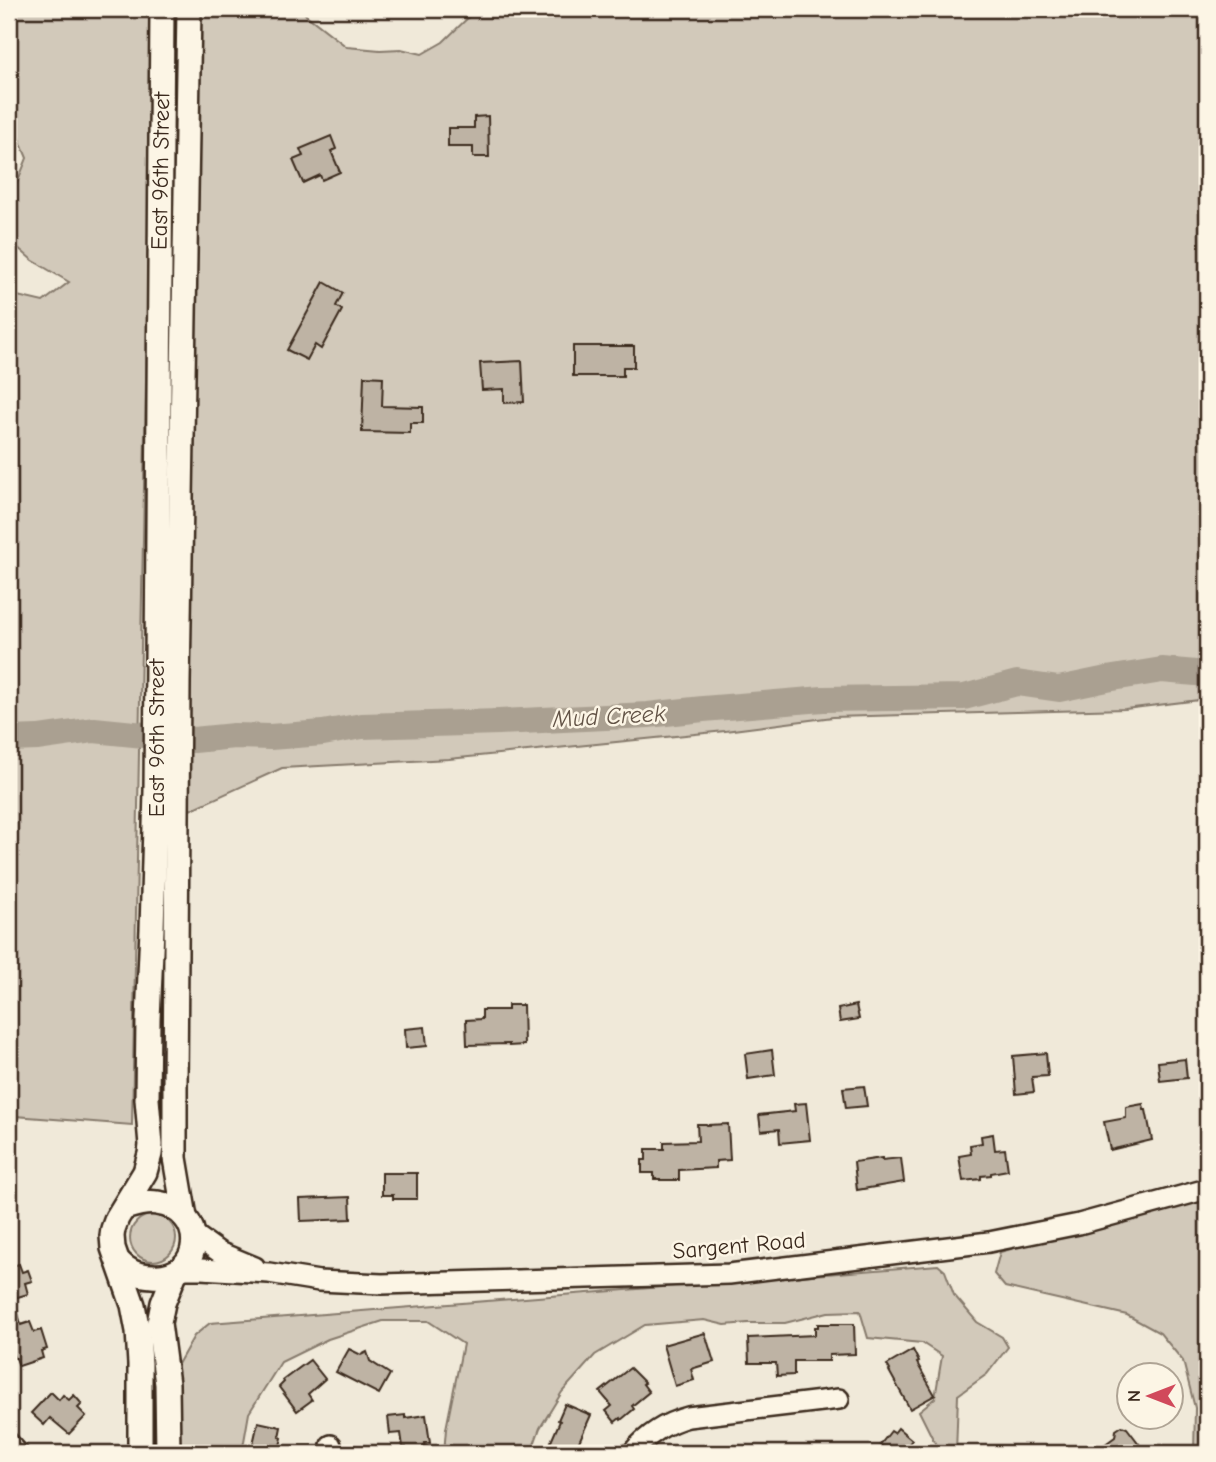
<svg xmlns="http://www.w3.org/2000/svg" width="1216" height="1462" font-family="'Comic Neue',sans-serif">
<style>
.green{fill:#d2c9ba;stroke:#867a6c;stroke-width:2}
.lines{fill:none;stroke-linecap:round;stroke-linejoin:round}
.river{stroke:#aaa091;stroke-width:26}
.building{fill:#beb3a4;stroke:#3b2a1e;stroke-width:2}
.minor-casing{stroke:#3b2a1e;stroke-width:24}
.major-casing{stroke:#3b2a1e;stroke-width:28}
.minor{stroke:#fcf5e5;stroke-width:19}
.major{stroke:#fcf5e5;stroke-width:23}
.labels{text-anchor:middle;stroke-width:5;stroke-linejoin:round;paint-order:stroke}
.street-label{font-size:23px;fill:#3b2a1e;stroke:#fcf5e5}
.water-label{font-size:24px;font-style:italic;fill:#625346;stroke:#fcf5e5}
</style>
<rect width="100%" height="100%" fill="#f0e9d9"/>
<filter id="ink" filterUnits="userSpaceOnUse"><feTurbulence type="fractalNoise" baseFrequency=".0143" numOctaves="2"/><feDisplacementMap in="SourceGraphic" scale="14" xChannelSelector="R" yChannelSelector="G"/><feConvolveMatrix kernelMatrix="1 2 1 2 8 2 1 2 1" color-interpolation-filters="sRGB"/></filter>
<g filter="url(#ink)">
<g class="green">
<polygon points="9,9 153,9 132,1125 15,1116 9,1106 9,294 43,302 69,282 32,260 9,240 9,203 27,158 9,115"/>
<polygon points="200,9 302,9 306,15 347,47 380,50 401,49 422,54 443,42 477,9 1207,9 1207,699 1125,709 833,717 725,731 449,759 282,768 188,811"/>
<polygon points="1207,1196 1207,1453 1194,1453 1195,1408 1183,1361 1160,1333 1127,1315 1005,1287 994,1274 1000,1252"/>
<circle cx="153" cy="1238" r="23"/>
<polygon points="938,1265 945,1271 954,1295 977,1322 1002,1337 1008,1347 987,1374 958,1395 956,1453 934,1453 936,1445 919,1411 935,1398 942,1356 922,1343 868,1338 860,1311 828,1312 785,1323 748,1323 725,1325 704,1320 645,1325 595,1355 562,1392 540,1428 531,1453 444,1453 446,1429 463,1344 428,1321 383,1321 328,1339 281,1362 249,1413 242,1453 178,1453 178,1364 194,1336 210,1323"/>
</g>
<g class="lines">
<polyline class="river" points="9,739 38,738 94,730 194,740 234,736 270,737 323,733 362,726 499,722 648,715 703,709 823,699 964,697 1017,683 1059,689 1107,679 1162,670 1207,674"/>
</g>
<g class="building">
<polygon points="488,116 489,157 473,157 473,147 448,147 448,128 474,128 474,117"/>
<polygon points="331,136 336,149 331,151 340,172 322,180 320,175 303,183 293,160 303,156 300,149"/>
<polygon points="324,282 343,293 336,306 342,310 321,349 315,345 307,360 287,350"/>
<polygon points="573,346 634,346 634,367 623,367 623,376 573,376"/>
<polygon points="522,361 524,402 504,403 504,389 482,390 480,363"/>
<polygon points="364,376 383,377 382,406 423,407 423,423 410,423 410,433 362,432"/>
<polygon points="508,1005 523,1005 524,1045 509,1046 509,1044 467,1045 466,1020 482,1019 482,1010 508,1010"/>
<polygon points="856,1005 859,1019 840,1022 838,1009"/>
<polygon points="425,1027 427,1046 406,1048 405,1029"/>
<polygon points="772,1050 775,1075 748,1079 745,1054"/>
<polygon points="1046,1053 1048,1076 1032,1077 1034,1092 1016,1094 1013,1056"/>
<polygon points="1185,1059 1187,1078 1160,1081 1158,1062"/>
<polygon points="864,1086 867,1106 846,1108 843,1088"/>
<polygon points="806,1103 810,1140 780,1143 779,1129 761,1131 759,1115 795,1111 794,1104"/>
<polygon points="1143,1104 1144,1110 1146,1110 1152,1140 1110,1150 1104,1122 1126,1118 1126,1107"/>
<polygon points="697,1124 706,1124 707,1125 728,1124 730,1160 716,1161 716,1168 679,1170 679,1180 660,1180 660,1179 654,1179 654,1173 642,1173 642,1160 646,1160 646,1149 664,1149 664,1142 698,1141"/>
<polygon points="993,1134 995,1150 1005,1149 1008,1170 991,1173 991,1175 981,1176 981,1179 963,1181 959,1156 971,1154 970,1145 982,1143 981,1136"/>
<polygon points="882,1158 882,1160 901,1158 904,1182 857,1190 854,1162"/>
<polygon points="382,1173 417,1173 417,1199 393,1199 393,1195 382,1195"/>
<polygon points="350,1197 351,1219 301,1221 300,1199"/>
<polygon points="19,1264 22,1272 28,1270 32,1281 25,1283 28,1294 14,1298 21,1325 30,1322 34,1332 41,1330 47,1349 41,1351 43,1358 19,1366 16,1358 14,1358 9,1341 9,1267"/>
<polygon points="818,1324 854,1324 855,1354 829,1355 829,1361 794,1361 794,1375 777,1376 776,1363 749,1363 748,1338 815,1335 815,1327 818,1327"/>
<polygon points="705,1333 714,1362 691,1369 694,1380 675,1386 663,1345"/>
<polygon points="349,1349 361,1355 367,1352 370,1361 390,1374 379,1394 336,1372"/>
<polygon points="913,1350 919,1362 917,1363 935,1395 910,1409 889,1371 890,1370 887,1365"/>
<polygon points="310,1360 325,1379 308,1394 312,1400 297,1411 279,1387 284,1382 283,1380"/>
<polygon points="630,1368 645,1383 643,1384 649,1392 632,1406 634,1409 621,1420 620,1418 615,1422 606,1411 612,1406 600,1392"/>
<polygon points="51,1392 59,1400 63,1395 69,1400 74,1395 82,1404 78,1408 86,1416 69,1434 50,1418 44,1425 31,1413"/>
<polygon points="565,1404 591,1415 574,1453 546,1453 560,1421 558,1420"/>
<polygon points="405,1415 405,1418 426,1415 430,1443 424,1443 426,1453 407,1453 406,1447 403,1447 401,1433 390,1434 388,1417"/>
<polygon points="258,1422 281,1427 279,1437 282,1438 278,1453 251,1453"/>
<polygon points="1122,1426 1127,1428 1146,1453 1093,1453 1115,1437 1116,1430"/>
<polygon points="898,1428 912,1440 908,1445 918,1453 891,1453 880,1445 891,1431 894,1433"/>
</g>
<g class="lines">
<defs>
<g id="minor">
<polyline points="194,1234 219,1252 255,1267"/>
<polyline points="181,1269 201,1269 269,1273 319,1281 382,1284 729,1274 989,1242 1079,1224 1207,1189"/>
<polyline points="9,1443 18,1453"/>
<polyline points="331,1453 331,1445"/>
<path d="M632,1453C647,1435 665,1423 688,1417L839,1399"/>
</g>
<g id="major">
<polyline points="185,1217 175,1158 175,1087 178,683 189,9"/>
<path d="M118,1261C128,1272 137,1275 152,1276C205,1280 208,1209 157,1203C146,1201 134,1205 124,1208"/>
<polyline points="140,1453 140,1364 138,1331 133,1305 113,1248 112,1236 113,1229 117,1218 145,1172 150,1154 151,1145 147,1099 148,1019 152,929 156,791 162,9"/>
<polyline points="168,1453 167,1384 159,1323 163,1303 175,1273"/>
</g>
</defs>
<use href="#minor" class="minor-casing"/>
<use href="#major" class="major-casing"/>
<use href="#minor" class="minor"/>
<use href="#major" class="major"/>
</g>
</g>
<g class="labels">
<g class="street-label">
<text transform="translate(160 171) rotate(-89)" y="8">East 96th Street</text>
<text transform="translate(156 738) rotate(-90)" y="8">East 96th Street</text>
<text transform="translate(739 1245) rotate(-5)" y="8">Sargent Road</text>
</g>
<g class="water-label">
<text transform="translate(609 716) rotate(-3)" y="8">Mud Creek</text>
</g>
</g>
<rect width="1216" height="1462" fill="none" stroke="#fcf5e5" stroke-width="35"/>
<rect x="18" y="18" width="1181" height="1427" fill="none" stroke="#3b2a1e" stroke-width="2.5" filter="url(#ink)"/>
<g transform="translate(1150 1396) rotate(270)"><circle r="33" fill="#fcf5e5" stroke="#afa495" stroke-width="2"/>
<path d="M0-5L12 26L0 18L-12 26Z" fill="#d1495b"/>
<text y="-10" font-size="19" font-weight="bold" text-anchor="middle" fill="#3b2a1e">N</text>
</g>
</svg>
